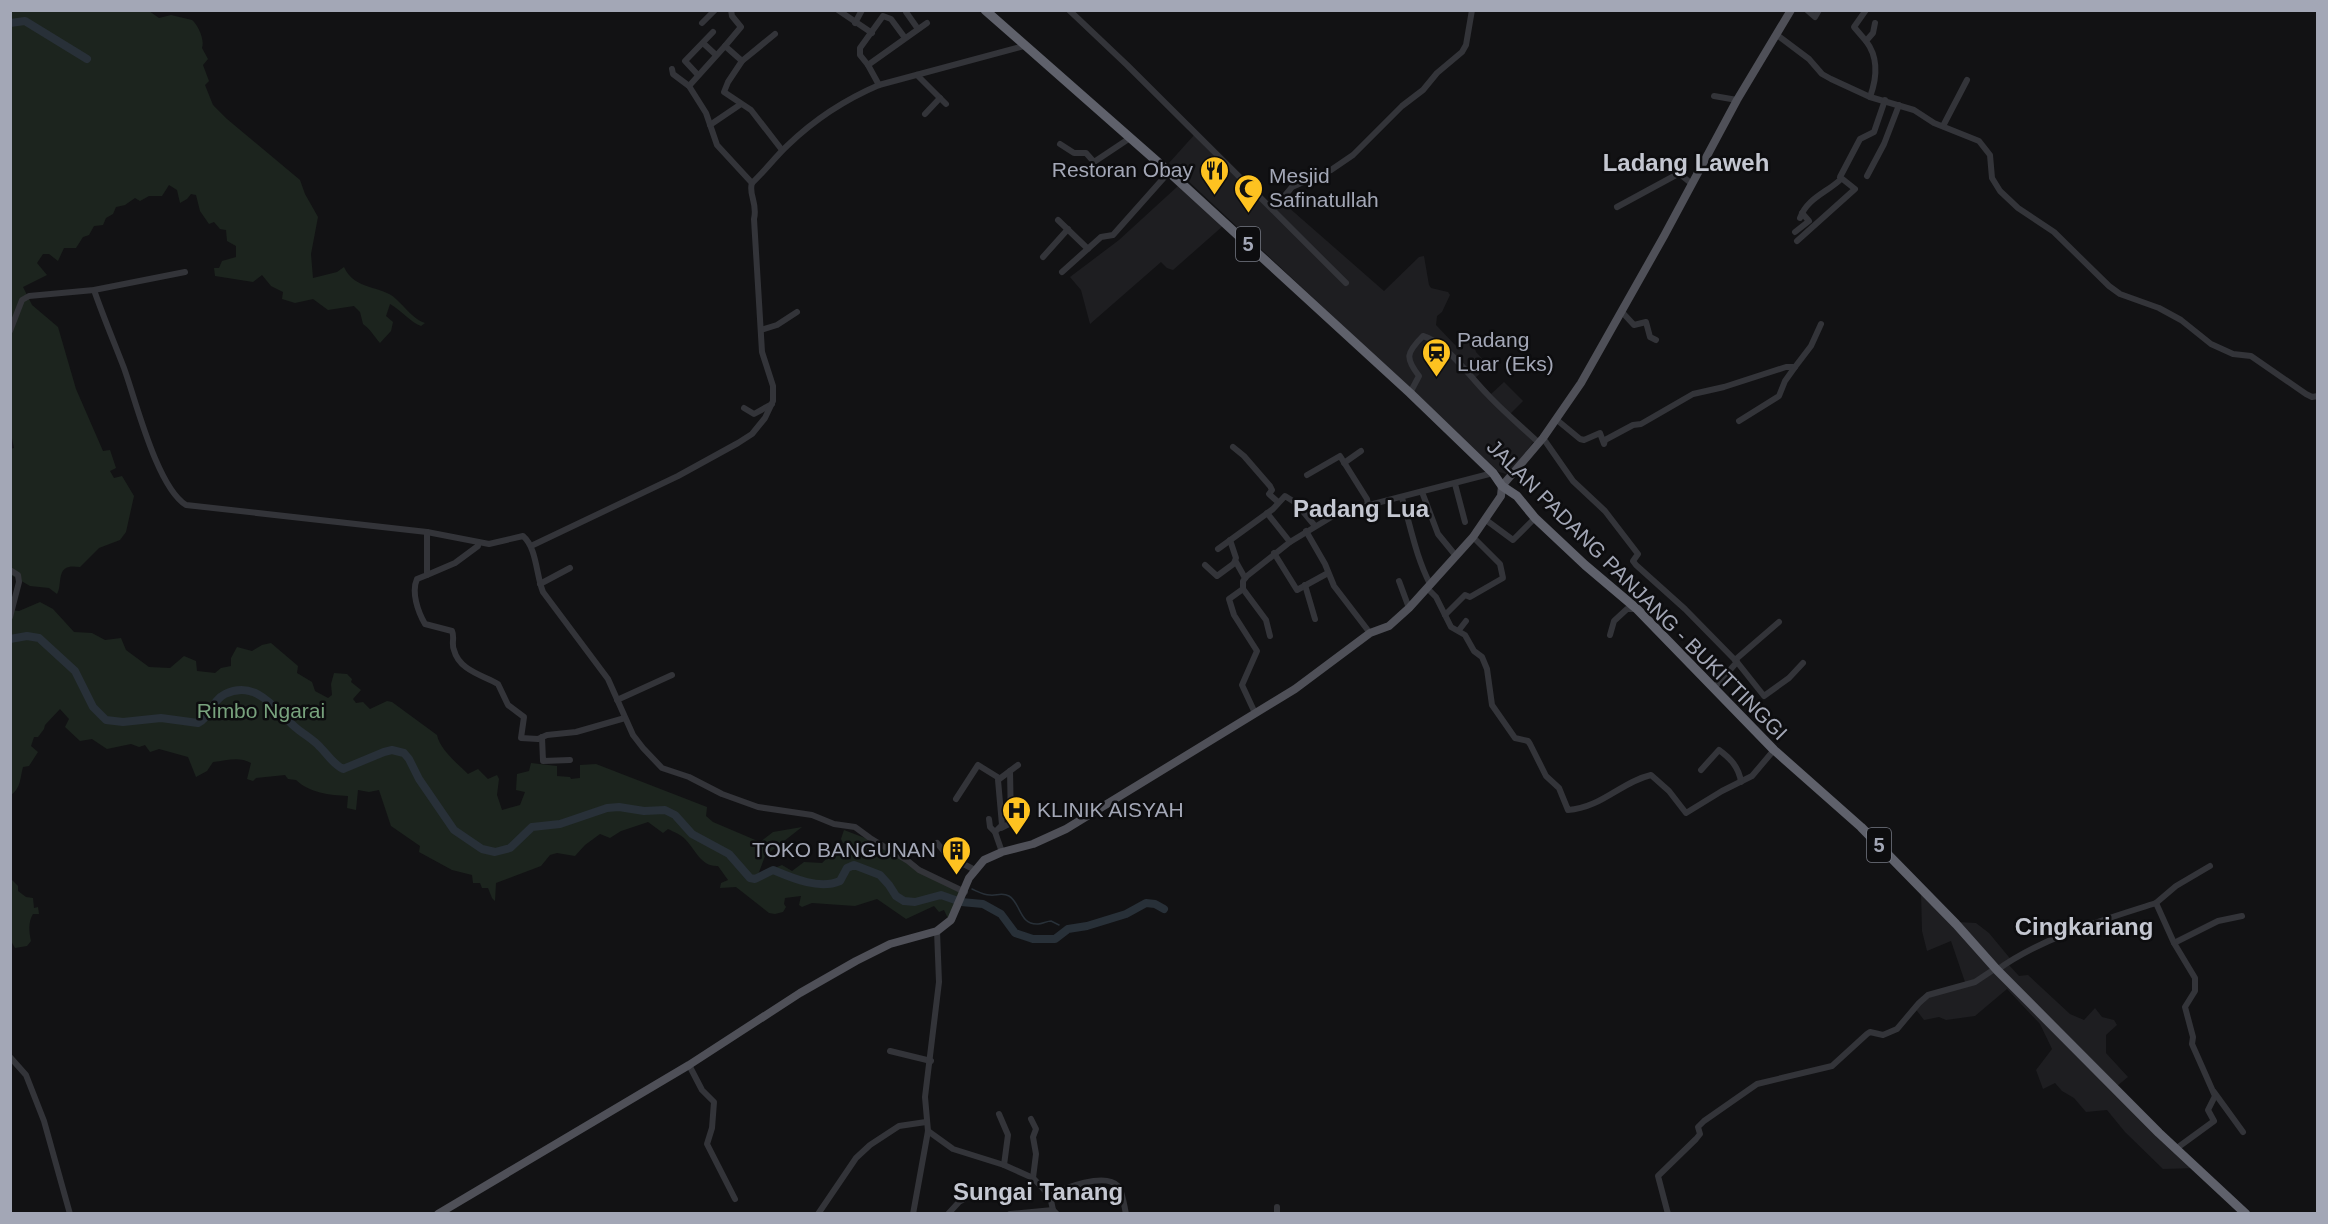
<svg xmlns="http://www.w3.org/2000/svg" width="2328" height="1224" font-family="Helvetica,sans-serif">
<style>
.built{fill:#1e1e21}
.green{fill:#1c241e}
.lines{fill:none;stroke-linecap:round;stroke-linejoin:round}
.stream{stroke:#283038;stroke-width:1.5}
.river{stroke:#283038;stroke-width:8}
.minor{stroke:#333439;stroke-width:6}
.major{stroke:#4f5058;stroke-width:8}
.highway{stroke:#5f616b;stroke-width:9}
.labels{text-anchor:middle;stroke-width:5;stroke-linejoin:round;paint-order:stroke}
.shield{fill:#0d0d0f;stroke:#767984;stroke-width:1.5}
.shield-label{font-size:20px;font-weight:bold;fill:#a3a7b6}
.poi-label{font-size:21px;fill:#a3a7b6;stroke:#0d0d0f;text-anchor:start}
.street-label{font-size:21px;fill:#a3a7b6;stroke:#0d0d0f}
.park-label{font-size:21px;fill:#78a27d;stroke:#0d0d0f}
.quarter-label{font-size:24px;font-weight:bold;fill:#c4c7d1;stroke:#0d0d0f}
</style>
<rect width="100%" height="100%" fill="#121214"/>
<g class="built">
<polygon points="1195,134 1272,207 1279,199 1384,291 1419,257 1424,256 1429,285 1431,288 1448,292 1450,295 1442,312 1437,316 1436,325 1457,347 1460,348 1464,343 1473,343 1476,352 1489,366 1475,378 1491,394 1504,382 1523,401 1510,414 1534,441 1512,470 1506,474 1499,472 1169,163"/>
<polygon points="1178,186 1224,225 1173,270 1167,268 1161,262 1090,324 1081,290 1070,277 1119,240"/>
<polygon points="1921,893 1958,922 1976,923 1989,933 2013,962 2009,965 2019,976 2028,975 2070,1014 2084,1020 2095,1008 2102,1017 2114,1020 2117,1025 2106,1035 2106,1053 2128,1077 2117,1086 2198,1168 2163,1169 2125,1132 2107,1110 2086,1112 2074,1098 2062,1091 2055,1083 2043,1089 2036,1070 2052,1049 2040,1024 2007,989 1975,1016 1946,1020 1939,1017 1924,1020 1914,1007 1926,996 1965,982 1951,941 1927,951 1922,931"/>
</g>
<g class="green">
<path d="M10,11H149L159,18L171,15L192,20C198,25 205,40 202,48L208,59L203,65L209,81L205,85L213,105L227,119L300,180L305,194L318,217L311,254L313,278L337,272L344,267C355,291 382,285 396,299C405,307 413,319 425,323L421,326C410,322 401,310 390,304L386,316L393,322L391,331L380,343C374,336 370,329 363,324L360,312L354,306L328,310L313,299L295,303L282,299L283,292L271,286L262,275L253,282L215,276L214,268H219L222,261L236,257V246L227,241L226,230L220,229L214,222L209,224L200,211L196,195L191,194L187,199L180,203L177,190L169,185L162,196H149L140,201L135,198L125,205L116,207L113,214L106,218L103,225L94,226L89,235L83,237L76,248H64L58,261L49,254H43L37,263L47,275L23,287L32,305L58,327L76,389L103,451L110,450L116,468L110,471L114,478L122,476L134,496L126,532L120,540L99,548L80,567C76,567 73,566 69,567C57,569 62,587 57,594L49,588L30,586L11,575L10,449L14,448L10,429Z"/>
<path d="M40,602L53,609L74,632L92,633L105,640L121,638L126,650L149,667L170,668L184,656L196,661L197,671L215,673L221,668L231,666V658L237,647L252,651L262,645L271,643L298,666L297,673L312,682L315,691L328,698L332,695L331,684L334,673L347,674L352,679L351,682L361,690L353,699L356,703L363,702L370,709L387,701L392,702L437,735C440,750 458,764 468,774L478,769L488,779L497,775L499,779L497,795L502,810L520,805L525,792L516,790L517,774L529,771L531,763L557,766V776L570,777L571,779L580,778V765L596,764L707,807L706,816L713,822L760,842L773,832L802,827L765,856L758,875L782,865L792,871L804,862L822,863L833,852L855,855L860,850L854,845L848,848L846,843H843L841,839L844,830L899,851L921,868L961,889L950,923L944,910L939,912L934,906L906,919L877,899L855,906L812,903L802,907L799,905L801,896L785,898L784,904L786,907L783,912L775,914L769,913L736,887L720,888L721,883L728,880L718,866C701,867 695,849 685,839C680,834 674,832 668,829L663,833L648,822L621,831L610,838L600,834L585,845L575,856L557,853L550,855L541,866L496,883L495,901L492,898L488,888H482L480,883H473L472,875L452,870L419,852L420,846L391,826L379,790L369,792L358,790L356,810L347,808L348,796C329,795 310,793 296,780L288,779L285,775L256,778L253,781L247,779L251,763C238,756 227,761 213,762L207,771L196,777L188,757L159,749L150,752L145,745L139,747L131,744L107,749L92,739L80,741L65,727L69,719L60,709L45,725L44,729L38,737H34L31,746L38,752L29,766L23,767C20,778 21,788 11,795V610L19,611Z"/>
<path d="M10,878L18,886V891L26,897L33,898L34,908L38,907L39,914H33C28,922 29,932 31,941L27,946L15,948L11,941Z"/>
</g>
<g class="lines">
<path class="stream" d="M972,889C977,891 983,895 990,895C996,896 1002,892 1009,896C1021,903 1019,925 1038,924C1042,924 1047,921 1051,921L1059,925"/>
<g class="river">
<polyline points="10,23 25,21 87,59"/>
<path d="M10,639L27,636L39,638L75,671L93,707L106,720L123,722L161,718L198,723C211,717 211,701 225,694C256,679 275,709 295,727C303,734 313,739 320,747C328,755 333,764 343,769L384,752L392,750L404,753L409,759L419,779L454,830L482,849L495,852L510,848L532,827L560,824L607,808L619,807L644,811L665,810L675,815L692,834L729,854L750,878L755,879L773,870C792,878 819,890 840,881L847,868L854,865L880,875L889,885L896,896L904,901L915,902L941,895L961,902L983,904L1001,914L1015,933L1033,939H1055L1068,929L1087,926L1126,914L1146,903L1155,904L1164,909"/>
</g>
<g class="minor">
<polyline points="731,10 732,16 741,27 725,46 742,61 728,82 724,92 751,110 782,150"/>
<polyline points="838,10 872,33"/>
<polyline points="1069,10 1127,65 1346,283"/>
<polyline points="1807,10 1815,17 1819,10"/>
<polyline points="1866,10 1854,27 1866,41"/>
<polyline points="906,12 918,29"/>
<polyline points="702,23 715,10"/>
<polyline points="855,23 862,10"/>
<polyline points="1777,35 1809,59 1822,74 1831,79 1870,97 1914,110 1934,123 1979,141 1990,155 1992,178 2000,191 2018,208 2054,232 2109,286 2120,294 2159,308 2181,320 2211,344 2233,354 2251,356 2306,394 2312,397 2318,396"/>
<polyline points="703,43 716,55"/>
<polyline points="742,61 775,34"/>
<polyline points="868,65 927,23"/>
<polyline points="672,69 673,74 689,86 706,113 717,145 752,183"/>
<polyline points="698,75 685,61 713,32"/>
<polyline points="917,75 946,104"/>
<polyline points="879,85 868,65 860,55 860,48 883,16 891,19 905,38"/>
<polyline points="689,86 725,46"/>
<polyline points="1714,96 1737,100"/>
<path d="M1870,97C1877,78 1879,58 1866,41L1873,33L1875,23"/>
<polyline points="925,114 940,98"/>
<polyline points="710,125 741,104"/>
<polyline points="1943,126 1967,80"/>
<polyline points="1060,144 1074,153 1086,153 1094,162 1130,138"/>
<polyline points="1867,176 1884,144 1899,105"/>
<polyline points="1617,207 1676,175 1681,175 1692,184"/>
<polyline points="1273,210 1292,187 1331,170 1353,155 1402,106 1423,90 1437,73 1462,52 1466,45 1472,10"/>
<path d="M1800,218C1807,198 1828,192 1841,179"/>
<polyline points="1058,220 1088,249"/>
<polyline points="1795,232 1809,221 1802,213"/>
<polyline points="1797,241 1855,189 1840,177 1860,139 1874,132 1885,100"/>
<polyline points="1043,257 1068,229"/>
<polyline points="1062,272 1101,237 1113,235 1169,172"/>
<path d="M94,290C103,316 114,342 124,368C136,401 157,487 186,505L427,532L489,544L523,536C537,548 536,575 543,592L608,679L633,735L643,748L662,768L689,777L722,794L758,807L812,815L834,824L855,827L870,838L908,861L919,870L965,892"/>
<polyline points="1622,312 1634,325 1646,322 1650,337 1656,340"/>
<polyline points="761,330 777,325 797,312"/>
<polyline points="10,331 22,300 29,296 94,290 185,272"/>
<path d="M1410,393L1419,376C1405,358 1406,353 1423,336C1447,343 1470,377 1488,395C1504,412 1522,427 1539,443"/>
<polyline points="744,408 754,414 772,404"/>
<polyline points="1557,420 1580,439 1584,440 1600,433 1604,444 1605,440 1633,425 1641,424 1693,394 1724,387 1786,367 1795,367 1811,346 1821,324"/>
<polyline points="1739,421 1779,396 1785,381 1795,367"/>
<polyline points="1543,438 1573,481 1605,511 1638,554 1633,561 1636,565 1685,609 1737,662 1764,696 1789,678 1803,663"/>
<polyline points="1233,447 1244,456 1270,486 1272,490 1269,494 1278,502"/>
<polyline points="1344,463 1361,451"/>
<polyline points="1307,475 1340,456 1367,499 1368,505"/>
<polyline points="1455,484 1465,522"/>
<polyline points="1422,492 1438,534 1456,556"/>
<path d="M1402,498C1411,528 1416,557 1430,584"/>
<polyline points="1267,513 1290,542"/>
<polyline points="1486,520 1513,540 1535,518"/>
<polyline points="1306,531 1325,564 1334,586 1370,633"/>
<path d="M427,532V575L417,579C411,592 418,612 425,624L452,631C455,638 451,643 454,650C459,670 482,675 498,684L508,705L524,717L521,738L538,739L547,735L576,732L625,718"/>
<polyline points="1230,540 1236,558 1234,563"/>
<path d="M531,546L678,476L738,443L752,434L765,418L773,401V386L762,352L754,219C758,203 748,194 752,183C765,171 775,157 788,145C815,119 844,100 879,85L1024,46"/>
<polyline points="1218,549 1273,509 1285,496 1296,503 1315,526"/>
<polyline points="1274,553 1297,590 1328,573"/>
<polyline points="1205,565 1217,576 1236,562 1245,578"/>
<polyline points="10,570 18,575 19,582 10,617"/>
<polyline points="427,575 455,563 478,546 478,542"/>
<polyline points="1399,581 1409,608"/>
<polyline points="540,584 570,568"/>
<polyline points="1305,585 1315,619"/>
<path d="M1427,588L1436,597L1451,627L1465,635L1474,651L1482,657L1487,669L1492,705L1515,738L1528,741L1530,744L1546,776L1559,788L1568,810C1601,808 1621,782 1651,775L1669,791L1686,813L1722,791L1752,776L1774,750"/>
<polyline points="1243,589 1266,620 1270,636"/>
<polyline points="1445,615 1465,595 1470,597 1503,578 1500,564 1473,537"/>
<polyline points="1459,630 1466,621"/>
<polyline points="1610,635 1614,621 1627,609 1637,609"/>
<polyline points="1735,660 1779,622"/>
<polyline points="1714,688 1737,662"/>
<polyline points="617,700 672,675"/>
<polyline points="1255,713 1242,685 1257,651 1234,615 1229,599 1243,589 1243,581 1247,576 1290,542 1338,513 1493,473"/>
<polyline points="542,737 543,761 570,760"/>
<path d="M1701,770L1719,750C1730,758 1739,767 1741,782"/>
<polyline points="956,799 978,765 999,778"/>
<polyline points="989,819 990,827 995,832"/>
<polyline points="1001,828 1011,823 1010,771"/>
<polyline points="937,843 948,856 975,870"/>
<polyline points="1002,852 995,832 1002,825 998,780 1018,765"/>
<polyline points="2156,903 2176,886 2210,866"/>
<polyline points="2174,943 2218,921 2242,916"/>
<path d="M1997,970C2043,937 2103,920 2156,903L2174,943L2195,978V991L2185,1007L2193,1037L2192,1044L2215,1096L2208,1110L2214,1121L2177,1148"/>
<polyline points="890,1051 931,1061"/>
<polyline points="10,1057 26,1075 44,1121 70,1214"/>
<polyline points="689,1065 702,1090 714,1102 712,1128 707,1144 735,1199"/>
<polyline points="2214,1092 2243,1132"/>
<polyline points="999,1114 1008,1135 1004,1165"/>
<polyline points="1031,1119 1036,1129 1033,1137 1036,1154 1033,1178"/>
<path d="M928,1131L953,1149L1004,1165L1033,1178L1050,1196C1064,1188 1105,1172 1118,1186C1123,1193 1124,1205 1126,1214"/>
<polyline points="1050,1196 1053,1210 1057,1214"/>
<polyline points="1277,1207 1277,1214"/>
<polyline points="818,1214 856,1158 870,1145 899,1126 926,1122"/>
<polyline points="913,1214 928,1131 925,1097 939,982 937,931"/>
<polyline points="948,1214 959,1202 971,1195"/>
<polyline points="1010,1214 1053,1210"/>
<polyline points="1668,1214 1658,1176 1696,1139 1700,1134 1698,1127 1704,1121 1757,1084 1832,1066 1867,1034 1870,1032 1883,1035 1897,1029 1919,1003 1928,995 1975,982 1996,968"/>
</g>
<polyline class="major" points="438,1214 689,1065 800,993 856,961 890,944 937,931 951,920 969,878 984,860 1002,852 1033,844 1066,829 1295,689 1370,633 1389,626 1409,608 1473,537 1501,496 1502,486 1543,438 1581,383 1664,236 1737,100 1791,10"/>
<polyline class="highway" points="985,10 1169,172 1410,393 1493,473 1502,486 1517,496 1535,518 1585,565 1637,609 1774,750 1861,827 1956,924 1997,970 2159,1133 2246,1214"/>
</g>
<defs>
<symbol id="restaurant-pin" viewBox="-11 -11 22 30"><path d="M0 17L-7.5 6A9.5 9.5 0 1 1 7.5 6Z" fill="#fec220" stroke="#0d0d0f"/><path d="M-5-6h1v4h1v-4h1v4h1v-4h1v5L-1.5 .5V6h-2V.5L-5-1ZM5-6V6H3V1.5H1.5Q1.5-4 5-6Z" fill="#111"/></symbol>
<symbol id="mosque-pin" viewBox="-11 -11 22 30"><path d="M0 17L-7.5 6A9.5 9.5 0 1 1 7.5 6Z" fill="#fec220" stroke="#0d0d0f"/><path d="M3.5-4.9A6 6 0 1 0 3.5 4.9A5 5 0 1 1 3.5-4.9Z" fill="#111"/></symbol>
<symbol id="station-pin" viewBox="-11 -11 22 30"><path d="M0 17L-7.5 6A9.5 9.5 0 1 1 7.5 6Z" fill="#fec220" stroke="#0d0d0f"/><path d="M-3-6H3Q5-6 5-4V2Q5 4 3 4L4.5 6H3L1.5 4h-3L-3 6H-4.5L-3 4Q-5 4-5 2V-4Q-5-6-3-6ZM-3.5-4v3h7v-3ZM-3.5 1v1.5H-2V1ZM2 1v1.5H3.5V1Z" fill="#111"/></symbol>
<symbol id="hospital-pin" viewBox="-11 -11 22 30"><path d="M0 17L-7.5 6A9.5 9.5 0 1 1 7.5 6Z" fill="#fec220" stroke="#0d0d0f"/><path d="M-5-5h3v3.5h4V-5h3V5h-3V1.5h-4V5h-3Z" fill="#111"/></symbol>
<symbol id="building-pin" viewBox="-11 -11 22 30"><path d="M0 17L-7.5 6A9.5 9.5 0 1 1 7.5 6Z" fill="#fec220" stroke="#0d0d0f"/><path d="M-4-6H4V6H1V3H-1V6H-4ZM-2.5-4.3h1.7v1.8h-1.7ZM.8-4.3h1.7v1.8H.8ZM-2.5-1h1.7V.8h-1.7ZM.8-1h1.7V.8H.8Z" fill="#111"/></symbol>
</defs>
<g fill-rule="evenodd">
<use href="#restaurant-pin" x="1198" y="154" width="33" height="45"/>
<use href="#mosque-pin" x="1232" y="172" width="33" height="45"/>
<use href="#station-pin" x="1420" y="336" width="33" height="45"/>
<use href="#hospital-pin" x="1000" y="794" width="33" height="45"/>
<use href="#building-pin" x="940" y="834" width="33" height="45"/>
</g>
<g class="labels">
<g class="shield">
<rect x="1236" y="227" width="24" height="34" rx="4.5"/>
<rect x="1867" y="828" width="24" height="34" rx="4.5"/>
</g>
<g class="shield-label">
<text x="1248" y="251">5</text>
<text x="1879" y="852">5</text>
</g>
<g class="poi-label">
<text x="1193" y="177" text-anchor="end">Restoran Obay</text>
<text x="1269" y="183">Mesjid<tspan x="1269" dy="24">Safinatullah</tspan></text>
<text x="1457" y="347">Padang<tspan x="1457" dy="24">Luar (Eks)</tspan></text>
<text x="1037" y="817">KLINIK AISYAH</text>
<text x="936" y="857" text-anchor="end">TOKO BANGUNAN</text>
</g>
<g class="street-label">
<text transform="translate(1637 590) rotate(45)" y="7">JALAN PADANG PANJANG - BUKITTINGGI</text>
</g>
<g class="park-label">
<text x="261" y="718">Rimbo Ngarai</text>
</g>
<g class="quarter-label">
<text x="1686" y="171">Ladang Laweh</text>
<text x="1361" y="517">Padang Lua</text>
<text x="2084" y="935">Cingkariang</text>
<text x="1038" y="1200">Sungai Tanang</text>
</g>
</g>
<rect width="2328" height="1224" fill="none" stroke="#a3a7b6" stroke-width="24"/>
</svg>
